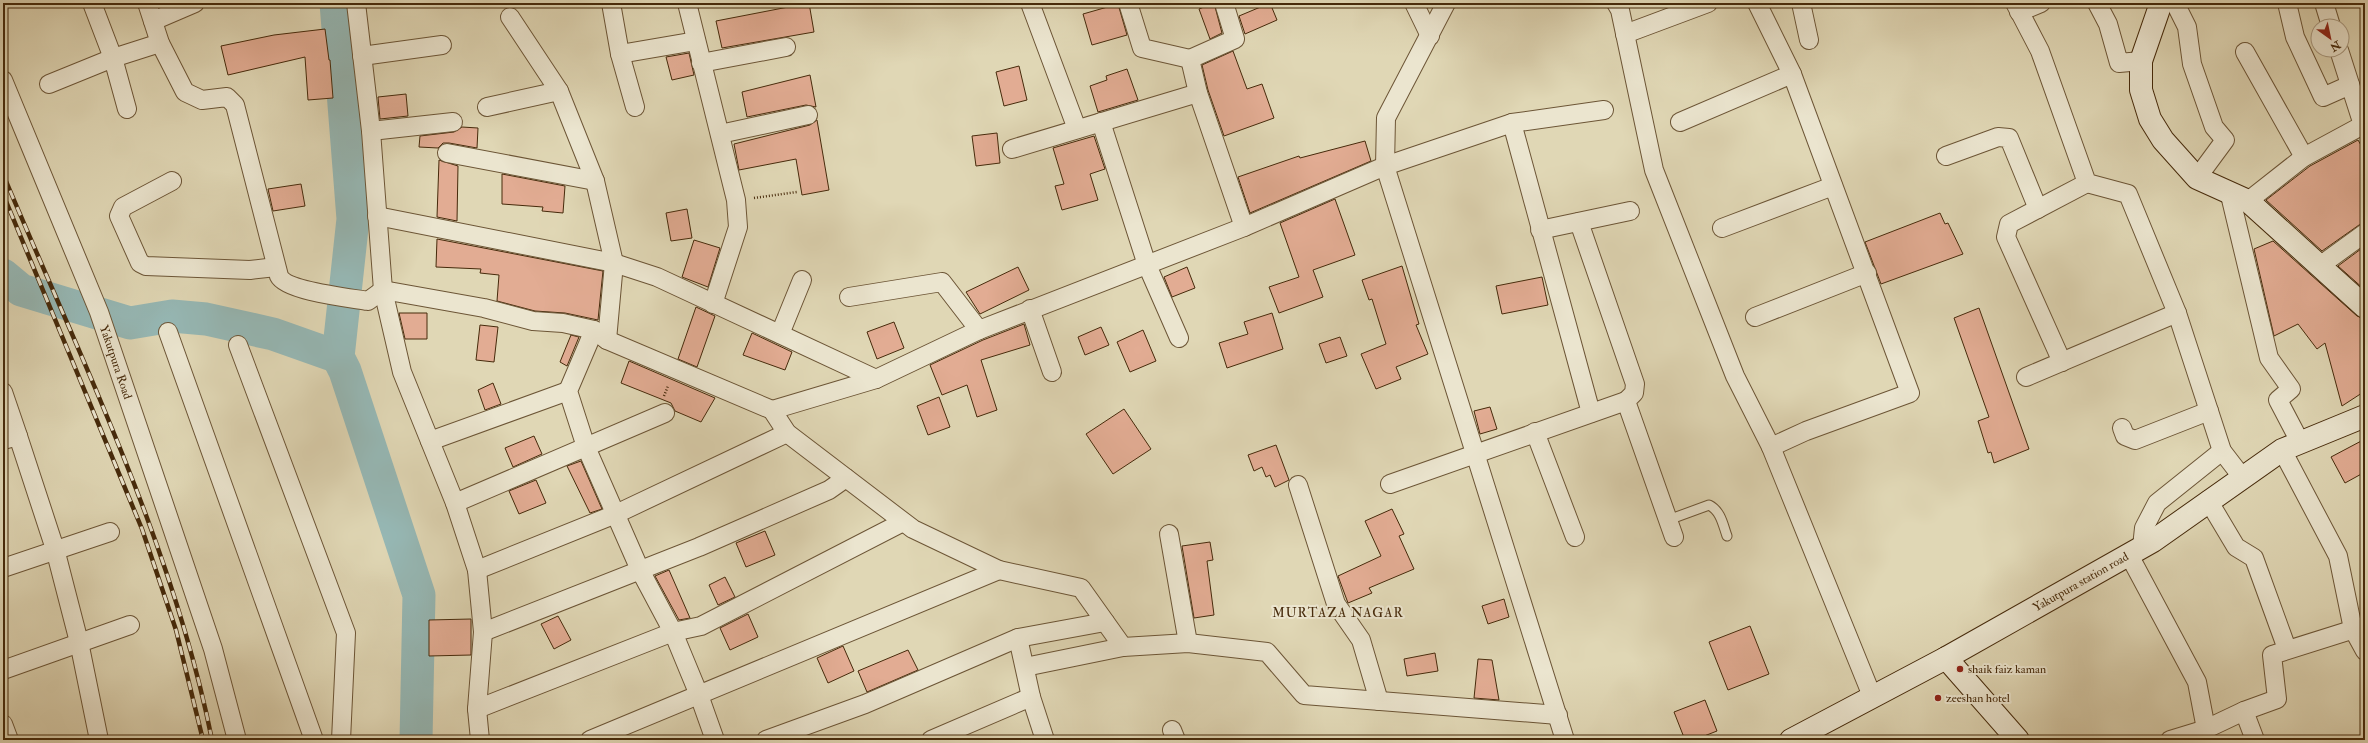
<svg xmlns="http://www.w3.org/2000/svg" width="2368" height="743" font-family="'IM FELL Double Pica',serif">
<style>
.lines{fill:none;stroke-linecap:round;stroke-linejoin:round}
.river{stroke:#96b8b5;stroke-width:33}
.building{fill:#e2ac93;stroke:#462a0b}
.lane-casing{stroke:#6c5536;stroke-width:11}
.street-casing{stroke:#6c5536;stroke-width:20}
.secondary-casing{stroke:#462a0b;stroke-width:24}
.path{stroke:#462a0b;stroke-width:2.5;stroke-dasharray:1 2;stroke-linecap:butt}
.lane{stroke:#ebe5cf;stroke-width:9}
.street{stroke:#ebe5cf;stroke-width:18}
.secondary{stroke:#ebe5cf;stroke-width:22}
.rail-casing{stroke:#462a0b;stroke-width:4.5}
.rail{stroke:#ebe5cf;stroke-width:3;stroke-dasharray:9;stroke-linecap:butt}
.poi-dot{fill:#8f2418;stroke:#ebe5cf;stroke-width:1.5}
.labels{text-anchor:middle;stroke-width:4;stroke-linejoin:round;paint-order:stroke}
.street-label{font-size:12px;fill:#462a0b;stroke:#ebe5cf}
.poi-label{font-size:12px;fill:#462a0b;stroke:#ebe5cf;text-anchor:start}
.neighbourhood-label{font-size:13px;letter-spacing:1px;fill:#462a0b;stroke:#ebe5cf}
</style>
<rect width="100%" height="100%" fill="#e0d7b5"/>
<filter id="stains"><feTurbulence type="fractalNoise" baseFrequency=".005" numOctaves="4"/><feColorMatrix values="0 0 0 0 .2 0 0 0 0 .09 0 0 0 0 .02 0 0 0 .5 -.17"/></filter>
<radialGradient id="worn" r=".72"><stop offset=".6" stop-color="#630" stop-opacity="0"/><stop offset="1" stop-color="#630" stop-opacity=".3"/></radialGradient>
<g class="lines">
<g class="river">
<polyline points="336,3 353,219 338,357 345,371 419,595 416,740"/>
<polyline points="3,275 21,290 130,323 172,316 206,319 273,334 338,357"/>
</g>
</g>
<g class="building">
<polygon points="809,3 814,32 722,48 716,21"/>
<polygon points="1214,3 1222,33 1210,39 1199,9"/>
<polygon points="1270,3 1277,20 1245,34 1239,16"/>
<polygon points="1118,4 1127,35 1092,45 1083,14"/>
<polygon points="325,29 329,60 330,60 333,98 308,100 305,57 228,75 221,46 274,35"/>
<polygon points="1233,51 1247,89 1262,84 1274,118 1224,136 1208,90 1202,65"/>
<polygon points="689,53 694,75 672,80 666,57"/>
<polygon points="1019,66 1027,100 1004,106 996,72"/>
<polygon points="1127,69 1138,100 1098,112 1090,86 1107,80 1106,76"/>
<polygon points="810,75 816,107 806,105 747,117 742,92"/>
<polygon points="406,94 408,116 380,119 378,97"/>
<polygon points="817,120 829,190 802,195 796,159 739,170 734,144 810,125"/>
<polygon points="462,127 478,128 477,148 449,143 443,143 438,148 419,147 420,136 454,132"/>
<polygon points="997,133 1000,163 976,166 972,136"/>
<polygon points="1094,136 1105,169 1090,174 1098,200 1062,210 1055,186 1064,184 1053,148"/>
<polygon points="2358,140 2365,152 2365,223 2359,225 2322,251 2266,200 2310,166"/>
<polygon points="1365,141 1371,161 1250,213 1238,177 1299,156 1300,158"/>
<polygon points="439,160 458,166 457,221 437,217"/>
<polygon points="502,174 565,186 563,213 542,211 543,207 502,204"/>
<polygon points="301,184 305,206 273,211 268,189"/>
<polygon points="1335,199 1355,255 1313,270 1323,297 1279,313 1269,287 1299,277 1280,223"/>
<polygon points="687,209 692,238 671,241 666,213"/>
<polygon points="1940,213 1945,224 1948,223 1963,254 1881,284 1865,242"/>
<polygon points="437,239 603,271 598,320 565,313 535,311 497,301 499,275 480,273 481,269 436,267"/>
<polygon points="694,240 720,248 708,287 682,277"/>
<polygon points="2273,241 2357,316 2365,319 2365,391 2342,406 2325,343 2317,349 2298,324 2274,336 2254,249"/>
<polygon points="2365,246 2365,290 2338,266"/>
<polygon points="1402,266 1419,324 1416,325 1428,354 1396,367 1401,379 1376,389 1361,354 1386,344 1372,299 1369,300 1362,280"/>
<polygon points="1018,267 1029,290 980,314 966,292"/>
<polygon points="1187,267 1195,288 1172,297 1164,277"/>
<polygon points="1542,277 1548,305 1502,314 1496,286"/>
<polygon points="696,307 715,316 697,367 678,359"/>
<polygon points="1979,308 2029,449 1994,463 1991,452 1988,453 1978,421 1989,417 1954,318"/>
<polygon points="399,313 427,313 427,339 405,339"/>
<polygon points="1272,313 1283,349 1227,368 1219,343 1248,334 1244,322"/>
<polygon points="894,322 904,348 877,359 867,332"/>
<polygon points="1024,324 1030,345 981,360 997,410 977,417 967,385 942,395 930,365 983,340"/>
<polygon points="480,325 498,327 494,362 476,360"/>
<polygon points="1101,327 1109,345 1085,355 1078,337"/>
<polygon points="1143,330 1156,361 1130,372 1117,342"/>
<polygon points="752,333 792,352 785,370 743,355"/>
<polygon points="571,335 579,337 567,366 560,362"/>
<polygon points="1340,337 1347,356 1326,363 1319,344"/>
<polygon points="629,361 715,398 701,422 675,411 671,403 621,383"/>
<polygon points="493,383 501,404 485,410 478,390"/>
<polygon points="939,397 950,427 928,435 917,406"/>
<polygon points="1490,407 1497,429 1480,434 1474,411"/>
<polygon points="1124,409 1151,449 1113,474 1086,434"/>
<polygon points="534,436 542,454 513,467 505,448"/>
<polygon points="2365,439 2365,472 2345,483 2331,457"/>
<polygon points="1276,445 1289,480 1275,487 1270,475 1266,477 1262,467 1254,471 1248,455"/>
<polygon points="581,461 602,509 590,513 567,466"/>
<polygon points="536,480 546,503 519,514 509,491"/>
<polygon points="1392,509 1404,534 1399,536 1414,569 1369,588 1372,593 1348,603 1338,576 1381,556 1365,521"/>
<polygon points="765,531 775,555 746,567 736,543"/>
<polygon points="1210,542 1213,560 1207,561 1214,615 1194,618 1182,546"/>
<polygon points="669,570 690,618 679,620 655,576"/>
<polygon points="725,577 735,597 718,605 709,585"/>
<polygon points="1504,599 1509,617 1488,624 1482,606"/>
<polygon points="748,614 758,637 730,650 720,628"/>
<polygon points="558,616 571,640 554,649 541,624"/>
<polygon points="471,619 471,655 429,656 429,620"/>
<polygon points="1750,626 1769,674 1728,690 1709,642"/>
<polygon points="843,646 854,671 828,683 817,658"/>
<polygon points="908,650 918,670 867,692 858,671"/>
<polygon points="1435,653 1438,671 1407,676 1404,659"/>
<polygon points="1478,659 1492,660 1499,700 1474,698"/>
<polygon points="1705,700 1717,731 1694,740 1685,740 1674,712"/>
</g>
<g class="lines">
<defs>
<path id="lane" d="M1668,520L1709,505C1721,511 1723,525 1727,536"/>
<g id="street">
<polyline points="92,3 113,58 127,109"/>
<path d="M147,3L160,43L185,92L202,100L227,97L235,105L279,276C286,291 351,298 368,301L383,290L484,308L533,321L563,323L594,330L607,340L772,410L787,433L913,529L999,570L1081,588L1123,647L1188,643L1267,652L1304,695L1558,715"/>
<polyline points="356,3 371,131 383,290 402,372 455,503 477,570 483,632 477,709 480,740"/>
<polyline points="611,3 620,54 635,107"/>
<polyline points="687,3 736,200 738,227 713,304"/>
<polyline points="1030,3 1077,129"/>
<polyline points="1128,3 1142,48 1190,59"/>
<polyline points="1224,3 1235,39 1190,59 1198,93 1244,227"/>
<polyline points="1414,3 1430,36"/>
<polyline points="1446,3 1386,118 1385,166 1565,740"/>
<polyline points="1616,3 1620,10 1654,170 1735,376 1771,447 1872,696"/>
<polyline points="1757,3 1792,74 1910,393 1806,431 1771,447"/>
<polyline points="1801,3 1809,40"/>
<polyline points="2015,3 2040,51 2087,183 2128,194 2177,313 2222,451 2242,477"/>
<polyline points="2097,3 2108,24 2119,63 2141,61"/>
<polyline points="2175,3 2187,27 2192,64 2214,127 2225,140 2197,178"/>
<polyline points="2287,3 2295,37 2323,97 2350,85"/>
<polyline points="2324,3 2331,26"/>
<polyline points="2019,12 2041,3"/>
<polyline points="510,17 559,91 595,181 614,263 607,340"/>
<polyline points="153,21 195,3"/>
<polyline points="1625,34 1708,3"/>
<polyline points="2339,50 2363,125"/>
<polyline points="2245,52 2304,157"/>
<polyline points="620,54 696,41"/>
<polyline points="362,56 442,45"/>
<polyline points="701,63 786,47"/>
<path id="s1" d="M3,80L99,312L213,649L237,740"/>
<polyline points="49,84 113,58 160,43"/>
<polyline points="487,107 559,91"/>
<polyline points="1101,122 1147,265 1179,338"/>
<polyline points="1680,122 1792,74"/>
<polyline points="1512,123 1591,413"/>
<polyline points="371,131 453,122"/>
<polyline points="720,134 808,115"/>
<polyline points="1012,149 1198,93"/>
<polyline points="447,153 595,181"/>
<polyline points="1946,156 1998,137 2009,138 2038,209"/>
<polyline points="172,181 123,207 119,216 140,263 146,266 250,270 276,267"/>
<polyline points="2229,191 2269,358 2291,389 2278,400 2300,442"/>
<polyline points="2248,201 2304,157 2365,124"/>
<polyline points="377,216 614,263 657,277 876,379"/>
<polyline points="1579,222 1635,384 1634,393 1626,401 1674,537"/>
<polyline points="1722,228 1833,186"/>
<polyline points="1540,230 1630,211"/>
<polyline points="2321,265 2365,233"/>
<polyline points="849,297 942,282 979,330"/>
<polyline points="1030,309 1052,372"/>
<polyline points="1755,317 1867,273"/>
<polyline points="594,330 568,391 586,447 640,570 673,632 699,695 715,740"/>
<polyline points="168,332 314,740"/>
<polyline points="780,334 802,280"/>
<polyline points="238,345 346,633 341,740"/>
<polyline points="2062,362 2006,237 2009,224 2087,183"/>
<polyline points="2026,377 2177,313"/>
<polyline points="3,392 18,436"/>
<polyline points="772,410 876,379 979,330 1244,227 1385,166 1512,123 1604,110"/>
<polyline points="2122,428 2125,436 2135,440 2209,411"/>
<polyline points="1535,432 1575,537"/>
<polyline points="3,440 18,436 55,549 79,642 99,740"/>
<polyline points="430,441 568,391"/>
<polyline points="2282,450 2338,556 2353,629 2365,651"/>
<polyline points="1390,484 1626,401"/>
<polyline points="1298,485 1336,604 1361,640 1379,701"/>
<polyline points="2208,500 2236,547 2254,558 2287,649"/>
<polyline points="455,503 665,413"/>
<polyline points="1169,534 1188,643"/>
<polyline points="2142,547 2144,528 2157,503 2222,451"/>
<polyline points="2129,555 2197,682 2206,729"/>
<polyline points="3,568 110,532"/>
<polyline points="477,570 616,514 787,433"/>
<polyline points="483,632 699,547 829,490 846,478"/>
<polyline points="1018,638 1031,697 1045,740"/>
<polyline points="1025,667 1123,647"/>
<polyline points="3,670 130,625"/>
<polyline points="477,709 673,632 701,626 903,522"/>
<polyline points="3,724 9,740"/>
<polyline points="1172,730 1176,740"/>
<polyline points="590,740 999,570"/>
<polyline points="766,740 865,704 1018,638 1105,622"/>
<polyline points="931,740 1031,697"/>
<polyline points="2170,740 2206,729 2244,711"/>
<polyline points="2255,740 2244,711 2277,699 2272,655 2364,626"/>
</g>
<g id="secondary">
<polyline points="2161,3 2141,61 2141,90 2150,119 2163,140 2197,178 2248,201 2365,307"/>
<polyline points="1946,658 2018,740"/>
<path id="s2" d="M1791,740L1946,658L2153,541L2282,450L2365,416"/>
</g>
</defs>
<use href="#lane" class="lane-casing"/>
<use href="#street" class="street-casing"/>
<use href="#secondary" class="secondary-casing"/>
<g class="path">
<polyline points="754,198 797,192"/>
<polyline points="664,396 668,386"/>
</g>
<use href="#lane" class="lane"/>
<use href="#street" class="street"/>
<use href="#secondary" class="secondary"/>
<defs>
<g id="rail">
<path d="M3,174C80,358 173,544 212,740"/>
<polyline points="3,194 142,529 176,630 203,740"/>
</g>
</defs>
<use href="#rail" class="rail-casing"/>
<use href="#rail" class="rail"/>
</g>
<g class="poi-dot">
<circle cx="1960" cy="669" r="4"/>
<circle cx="1938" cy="698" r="4"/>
</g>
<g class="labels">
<g class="street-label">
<text dy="4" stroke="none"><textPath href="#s1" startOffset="304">Yakutpura Road</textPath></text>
<text dy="4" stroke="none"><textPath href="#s2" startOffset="330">Yakutpura station road</textPath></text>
</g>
<g class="poi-label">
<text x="1968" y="673">shaik faiz kaman</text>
<text x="1946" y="702">zeeshan hotel</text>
</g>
<g class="neighbourhood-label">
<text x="1338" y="617">MURTAZA NAGAR</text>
</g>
</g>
<rect width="2368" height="743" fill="none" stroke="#e0d7b5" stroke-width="16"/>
<rect x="4" y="4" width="2360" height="735" fill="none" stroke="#462a0b" stroke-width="2"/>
<rect x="8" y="8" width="2352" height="727" fill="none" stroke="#462a0b"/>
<g transform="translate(2330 38) rotate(147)"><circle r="19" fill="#ebe5cf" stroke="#a99a81"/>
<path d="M0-3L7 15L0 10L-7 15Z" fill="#8f2418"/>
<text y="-6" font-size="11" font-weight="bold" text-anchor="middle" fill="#462a0b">N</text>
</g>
<rect width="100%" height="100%" filter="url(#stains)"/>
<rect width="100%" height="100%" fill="url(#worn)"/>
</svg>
